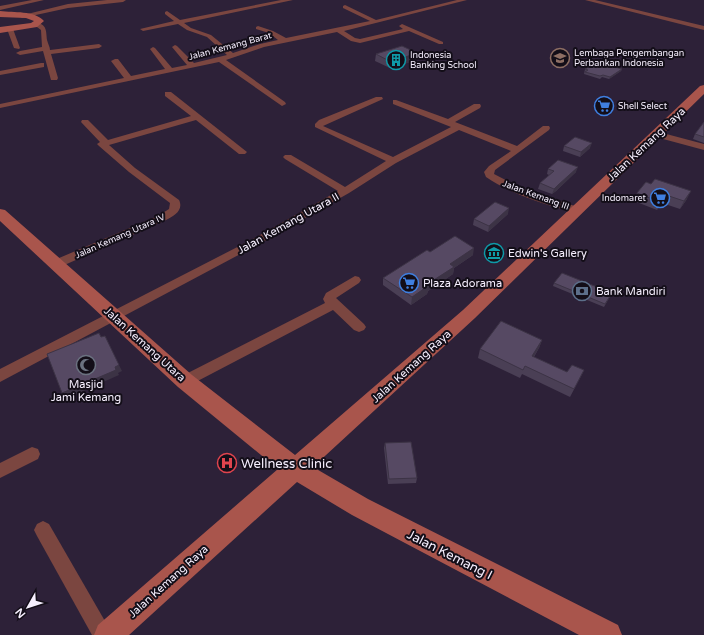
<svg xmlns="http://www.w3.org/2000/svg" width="704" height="635" font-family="'Varela Round',sans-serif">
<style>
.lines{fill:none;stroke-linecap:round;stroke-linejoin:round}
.street{fill:#7b4640;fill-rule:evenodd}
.secondary{fill:#a9554c;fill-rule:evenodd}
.wall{fill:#4a3f55}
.shaded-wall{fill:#3c3345}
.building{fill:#564963;stroke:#3c3345}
.labels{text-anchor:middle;stroke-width:4;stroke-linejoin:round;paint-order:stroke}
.far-street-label{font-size:9px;fill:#f6effe;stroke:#130e18}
.far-poi-label{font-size:9px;fill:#f6effe;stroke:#130e18;text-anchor:start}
.street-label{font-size:11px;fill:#f6effe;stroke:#130e18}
.poi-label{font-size:11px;fill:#f6effe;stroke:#130e18;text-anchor:start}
.near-poi-label{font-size:13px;fill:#f6effe;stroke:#130e18;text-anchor:start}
.near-street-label{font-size:13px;fill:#f6effe;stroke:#130e18}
</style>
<rect width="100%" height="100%" fill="#2d2138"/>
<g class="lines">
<g class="street">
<polygon points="32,0 44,0 0,10 0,6"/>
<polygon points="107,0 126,0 123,2 68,8 22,18 19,16 68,4"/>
<polygon points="281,0 293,0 184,23 191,28 211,35 233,53 260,44 278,40 269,33 256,29 256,27 258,26 273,31 286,38 370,21 343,8 343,6 345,5 376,20 457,0 467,0 344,31 355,38 360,39 403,29 399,26 402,24 443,42 443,44 439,44 409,31 360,43 351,41 337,32 264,47 226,60 285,102 286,104 282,106 219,62 0,108 0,104 124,78 111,61 115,59 118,59 131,76 165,69 150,49 153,47 155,48 172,68 187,65 172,47 175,45 177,46 194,63 227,55 207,37 187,30 178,24 143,31 140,29 174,21 165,14 165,12 167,11 180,20"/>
<polygon points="585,0 595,0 704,26 704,30"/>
<path d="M36,22C47,25 46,30 47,40C48,44 50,47 50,50L99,44L102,46L99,48L51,54L58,78L57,80H51L43,51L20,55L16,53L20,51L42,47L41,30L33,24Z"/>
<polygon points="8,28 13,29 20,48 19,49 14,48 7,29"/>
<polygon points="41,63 44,63 44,67 0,75 0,71"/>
<path d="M165,92H171L247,152L245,154H239L196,120L109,145L135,168L179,200C184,210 174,216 166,220L60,267H52L50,264L52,261L158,216L169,209L170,203L129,172L99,146L97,144L100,142L81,122L82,120H88L108,140L191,116L165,96Z"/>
<path d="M376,97H382L383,99L323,126L393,157L451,127L393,104V100H396L448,119L474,104H480L481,106L480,108L455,122L517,146L543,126H549L550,128L549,130L495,170L494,174L523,189L581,208L582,210L577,213C546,205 513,195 486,177L484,172L489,166L511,151L459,130L396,163L349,193L261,243L0,382V369L253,239L338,191L285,159L283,157L285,155H291L345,187L386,161L315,127V124L319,120Z"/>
<polygon points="655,131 704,144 704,150 652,136 651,134 652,132"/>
<polygon points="355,276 359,277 361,280 359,283 336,298 364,324 366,327 364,330 359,332 354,330 333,310 190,385 185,387 180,385 178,381 180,377 325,303 323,299 326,293"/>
<polygon points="32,447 38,449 40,454 38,459 0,478 0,463"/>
<polygon points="43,521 49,524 113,635 92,635 37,536 34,530 37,524"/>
</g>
<g class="secondary">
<path d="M0,11C14,13 34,10 44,21L37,27L0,33V27L31,23L34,21L26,18L0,17Z"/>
<polygon points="704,85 704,94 475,318 313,467 368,499 618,625 622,635 579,635 352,515 297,482 129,635 94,635 98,625 278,469 178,387 0,221 0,209 5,210 192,375 295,455 463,310 700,86"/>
</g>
</g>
<g class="wall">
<polygon points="376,54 417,60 390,68 375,61"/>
<polygon points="617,68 622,69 621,71 609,79 602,77 600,79 584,74 585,69"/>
<polygon points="704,122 704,143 693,139 695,134"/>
<polygon points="564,146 590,148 580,157 563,151"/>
<polygon points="548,169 576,172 556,191 552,194 538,189 540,183 549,175 547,174"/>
<polygon points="646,182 687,199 680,209 662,203 657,210 634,201 637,193"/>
<polygon points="508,214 488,232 473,225 474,219"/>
<polygon points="430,252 473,255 454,268 453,274 428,291 427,294 411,305 383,285 383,278"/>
<polygon points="554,283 612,293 604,307 553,286"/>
<polygon points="542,340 539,348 534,357 567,372 584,370 580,378 570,397 522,374 520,378 478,358 480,349"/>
<polygon points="385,443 417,478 416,483 388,484 384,448"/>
</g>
<g class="shaded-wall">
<polygon points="417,53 417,60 390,68 391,62"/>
<polygon points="622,69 621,71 609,79 610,77"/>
<polygon points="592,143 590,148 580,157 581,152"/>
<polygon points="578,167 576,172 556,191 552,194 554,189"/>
<polygon points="691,191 687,199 680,209 684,201"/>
<polygon points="666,195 662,203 657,210 660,202"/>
<polygon points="509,208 508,214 488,232 489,226"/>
<polygon points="474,248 473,255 454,268 453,274 428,291 427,294 411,305 412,297 450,264"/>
<polygon points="542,340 539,348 529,364 532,356"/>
<polygon points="119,365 122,371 118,373 119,375 65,399 62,393"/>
</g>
<g class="building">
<polygon points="402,46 417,53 391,62 376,54"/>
<polygon points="604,61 618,65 615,67 622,69 610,77 603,75 600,76 585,72 588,70 585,69 598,62 601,63"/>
<polygon points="704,122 704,137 695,134"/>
<polygon points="575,137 592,143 581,152 564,146"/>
<polygon points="558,160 578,167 558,185 554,189 540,183 554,171 548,169"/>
<polygon points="655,179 691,191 684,201 666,195 660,202 637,193 646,182 651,184"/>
<polygon points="495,202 509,208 489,226 474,219"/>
<polygon points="455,236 474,248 450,264 454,267 426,285 428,286 412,297 383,278 427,250 430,252"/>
<polygon points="562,273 612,293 605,304 554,283"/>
<polygon points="501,321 542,340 532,356 567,372 572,365 584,370 574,389 525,366 523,370 480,349"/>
<polygon points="99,333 101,337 105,336 119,365 115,367 116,370 62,393 47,354"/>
<polygon points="411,442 417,478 389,479 385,443"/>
</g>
<defs>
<symbol id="university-ring" viewBox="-11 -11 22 22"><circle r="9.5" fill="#130e18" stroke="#8d6e63" stroke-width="1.5"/><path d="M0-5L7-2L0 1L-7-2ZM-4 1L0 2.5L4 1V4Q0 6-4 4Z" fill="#8d6e63"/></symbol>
<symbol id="building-ring" viewBox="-11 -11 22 22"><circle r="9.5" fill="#130e18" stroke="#0f9aa8" stroke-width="1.5"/><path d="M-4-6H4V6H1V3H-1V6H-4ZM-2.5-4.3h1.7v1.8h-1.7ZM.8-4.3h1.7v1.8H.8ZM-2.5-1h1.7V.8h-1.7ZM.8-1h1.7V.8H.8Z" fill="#0f9aa8"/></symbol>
<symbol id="supermarket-ring" viewBox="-11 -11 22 22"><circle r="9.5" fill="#130e18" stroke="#3f7fe0" stroke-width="1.5"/><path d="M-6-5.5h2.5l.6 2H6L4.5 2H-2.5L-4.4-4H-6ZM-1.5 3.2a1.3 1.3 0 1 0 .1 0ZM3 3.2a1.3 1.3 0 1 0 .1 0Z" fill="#3f7fe0"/></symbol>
<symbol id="museum-ring" viewBox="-11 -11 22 22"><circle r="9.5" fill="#130e18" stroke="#0f9aa8" stroke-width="1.5"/><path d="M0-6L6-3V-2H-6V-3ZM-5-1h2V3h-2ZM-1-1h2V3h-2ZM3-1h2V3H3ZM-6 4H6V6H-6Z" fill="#0f9aa8"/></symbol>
<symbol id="bank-ring" viewBox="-11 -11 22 22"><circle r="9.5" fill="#130e18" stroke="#5c6f8a" stroke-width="1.5"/><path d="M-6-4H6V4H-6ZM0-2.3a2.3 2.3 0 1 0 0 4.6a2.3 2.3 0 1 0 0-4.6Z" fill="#5c6f8a"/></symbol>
<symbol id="mosque-ring" viewBox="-11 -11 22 22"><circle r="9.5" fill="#130e18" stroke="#6b7280" stroke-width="1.5"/><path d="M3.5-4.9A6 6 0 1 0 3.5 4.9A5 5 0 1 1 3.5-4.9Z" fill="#6b7280"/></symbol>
<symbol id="hospital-ring" viewBox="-11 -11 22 22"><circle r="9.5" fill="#130e18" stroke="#e0444e" stroke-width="1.5"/><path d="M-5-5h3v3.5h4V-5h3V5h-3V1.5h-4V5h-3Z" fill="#e0444e"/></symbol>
</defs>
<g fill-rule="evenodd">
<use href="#university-ring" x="549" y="47" width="22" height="22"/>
<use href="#building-ring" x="385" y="49" width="22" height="22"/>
<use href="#supermarket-ring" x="593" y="95" width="22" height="22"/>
<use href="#supermarket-ring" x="649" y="187" width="22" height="22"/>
<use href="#museum-ring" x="483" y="242" width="22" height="22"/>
<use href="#supermarket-ring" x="398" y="272" width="22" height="22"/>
<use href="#bank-ring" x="571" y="280" width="22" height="22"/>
<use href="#mosque-ring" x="75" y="354" width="22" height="22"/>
<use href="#hospital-ring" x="216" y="452" width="22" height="22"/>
</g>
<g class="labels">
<g class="far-street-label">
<text transform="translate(230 46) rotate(-15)" y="3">Jalan Kemang Barat</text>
<text transform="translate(536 195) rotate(20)" y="3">Jalan Kemang III</text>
<text transform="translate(120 236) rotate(-24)" y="3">Jalan Kemang Utara IV</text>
</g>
<g class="far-poi-label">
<text x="574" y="56">Lembaga Pengembangan<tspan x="574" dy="10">Perbankan Indonesia</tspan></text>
<text x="410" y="58">Indonesia<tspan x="410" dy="10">Banking School</tspan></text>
<text x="618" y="109">Shell Select</text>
<text x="646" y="201" text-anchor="end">Indomaret</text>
</g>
<g class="street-label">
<text transform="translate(646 144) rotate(-43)" y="4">Jalan Kemang Raya</text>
<text transform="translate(288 223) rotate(-29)" y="4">Jalan Kemang Utara II</text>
<text transform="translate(145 344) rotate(42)" y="4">Jalan Kemang Utara</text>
<text transform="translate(411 366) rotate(-42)" y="4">Jalan Kemang Raya</text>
<text transform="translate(168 581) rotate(-42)" y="4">Jalan Kemang Raya</text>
</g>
<g class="poi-label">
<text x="508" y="257">Edwin's Gallery</text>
<text x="423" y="287">Plaza Adorama</text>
<text x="596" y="295">Bank Mandiri</text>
<text x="86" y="388" text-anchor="middle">Masjid<tspan x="86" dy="13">Jami Kemang</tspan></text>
</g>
<g class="near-poi-label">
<text x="241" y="468">Wellness Clinic</text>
</g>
<g class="near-street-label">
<text transform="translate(450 554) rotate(27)" y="5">Jalan Kemang I</text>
</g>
</g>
<g transform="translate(28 607) rotate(231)" stroke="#130e18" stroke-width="3" paint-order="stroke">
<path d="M0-3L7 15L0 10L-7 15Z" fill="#f6effe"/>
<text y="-6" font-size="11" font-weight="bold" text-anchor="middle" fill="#f6effe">N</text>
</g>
</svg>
